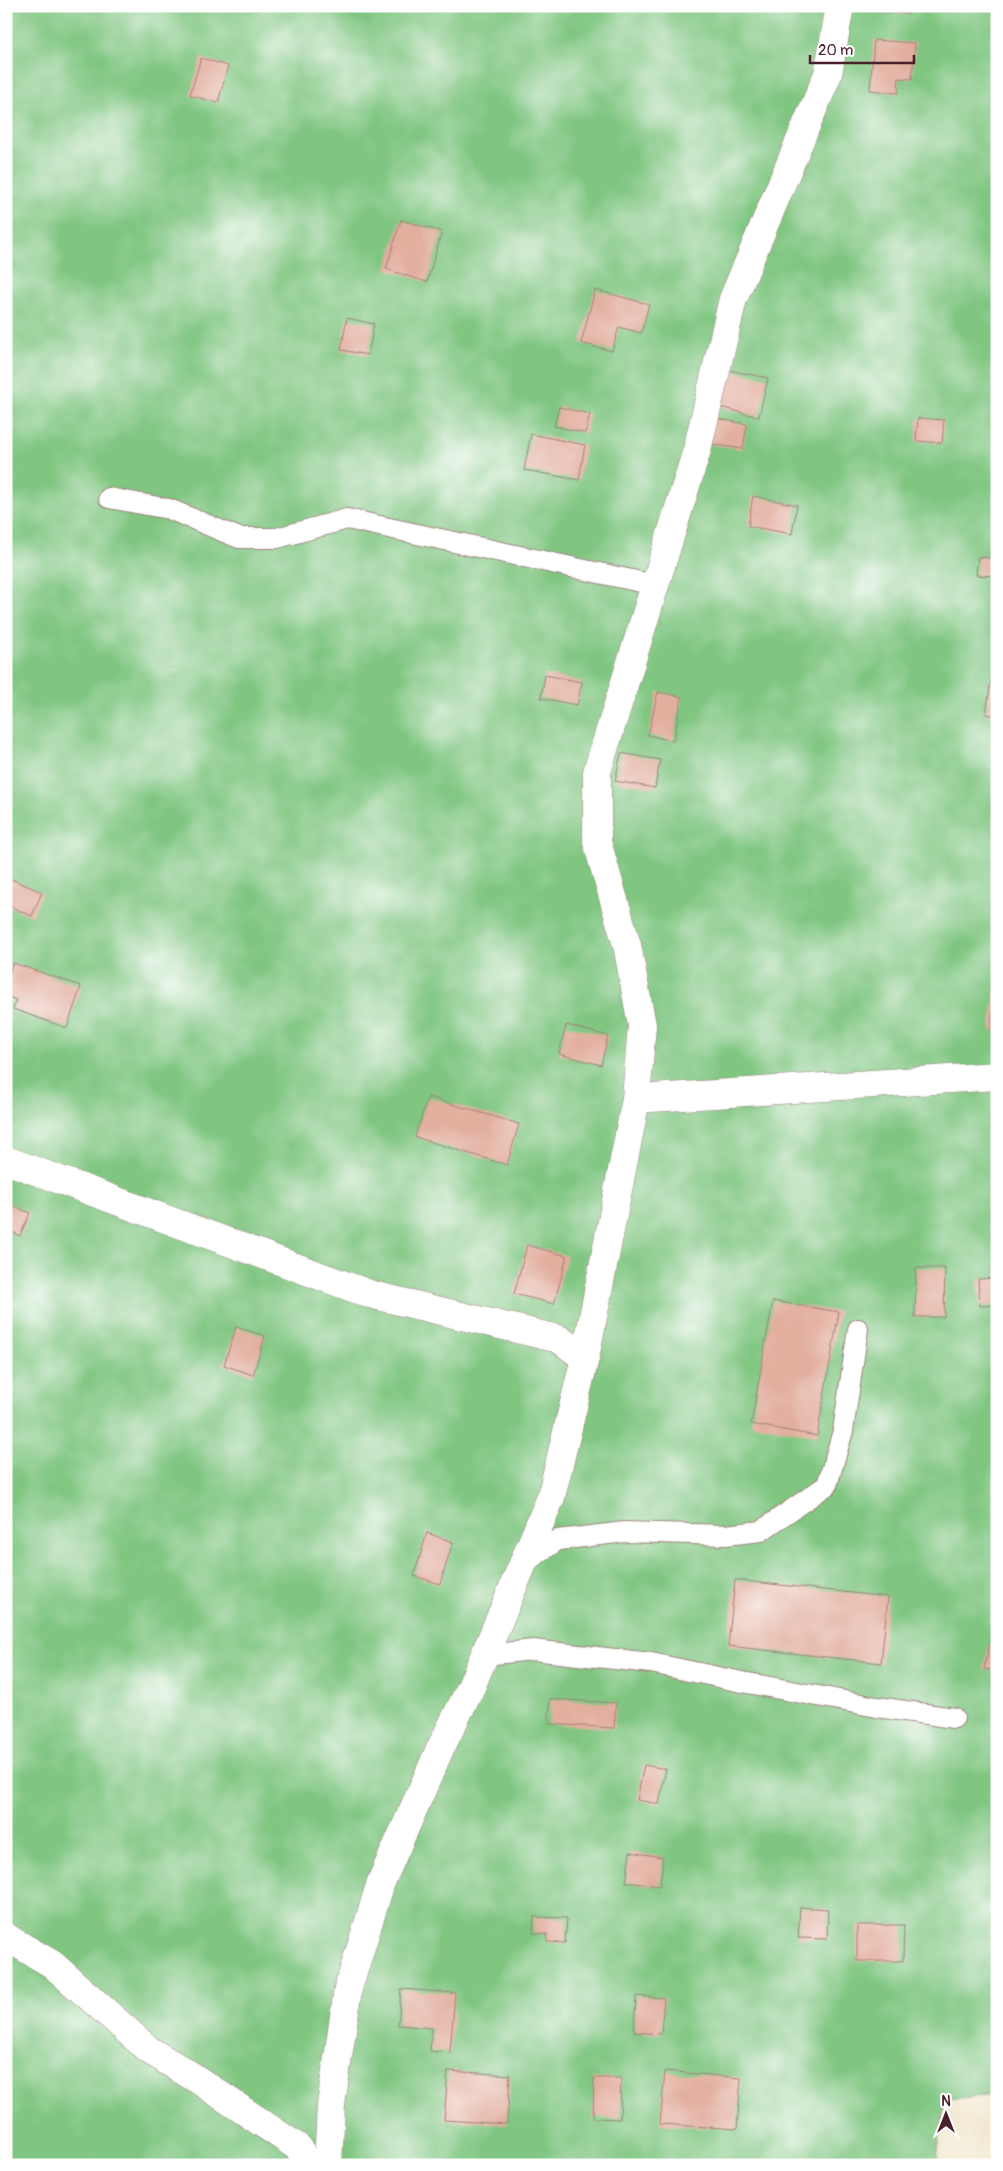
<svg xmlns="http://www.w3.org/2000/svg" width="1003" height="2171" font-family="Pangolin,sans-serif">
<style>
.green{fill:#80c681;stroke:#657256}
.building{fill:#e2ae9e}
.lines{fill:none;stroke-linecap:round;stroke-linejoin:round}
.lane-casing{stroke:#9e827c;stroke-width:22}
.street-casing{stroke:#9e827c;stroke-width:29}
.lane{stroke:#fff;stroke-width:20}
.street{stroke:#fff;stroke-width:28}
</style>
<rect width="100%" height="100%" fill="#fff"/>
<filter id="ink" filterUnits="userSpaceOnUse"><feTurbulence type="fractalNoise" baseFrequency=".02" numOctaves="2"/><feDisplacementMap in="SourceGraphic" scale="10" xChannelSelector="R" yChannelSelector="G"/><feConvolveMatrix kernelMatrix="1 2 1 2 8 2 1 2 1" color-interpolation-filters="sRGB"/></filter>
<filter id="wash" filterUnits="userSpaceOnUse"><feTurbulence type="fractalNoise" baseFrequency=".0096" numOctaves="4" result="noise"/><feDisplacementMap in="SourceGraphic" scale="20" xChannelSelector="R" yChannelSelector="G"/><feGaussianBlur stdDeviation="1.12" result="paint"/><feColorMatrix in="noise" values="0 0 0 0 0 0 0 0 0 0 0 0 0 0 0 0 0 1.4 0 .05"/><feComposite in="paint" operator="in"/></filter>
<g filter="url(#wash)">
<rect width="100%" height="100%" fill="#f1e6cc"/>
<polygon class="green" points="6,6 997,6 997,2095 945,2099 936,2165 6,2165"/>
<g id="blocks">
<g class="building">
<polygon points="876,6 909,6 908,14 875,11"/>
<polygon points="874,40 915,43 912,79 899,78 898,93 870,90"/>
<polygon points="201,58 228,66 218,103 190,95"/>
<polygon points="401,220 442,232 427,282 386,269"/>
<polygon points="595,290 649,304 641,333 619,327 612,351 581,343"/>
<polygon points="347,318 374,324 368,355 341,350"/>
<polygon points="728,370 768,378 759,417 720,407"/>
<polygon points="559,407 590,414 585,433 554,426"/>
<polygon points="714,418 747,424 743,449 710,444"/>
<polygon points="918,418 944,420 942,443 916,441"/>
<polygon points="531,434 585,445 579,480 524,470"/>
<polygon points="753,496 797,505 792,534 748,526"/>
<polygon points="978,557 997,558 997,576 976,575"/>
<polygon points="545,675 582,682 577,705 541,698"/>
<polygon points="991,680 997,681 997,716 986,714"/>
<polygon points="658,692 682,697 673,741 648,735"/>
<polygon points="621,753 660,760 655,788 615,781"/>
<polygon points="6,877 42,892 32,916 6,905"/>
<polygon points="13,963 81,986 67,1028 13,1009 16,1000 6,996 6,982"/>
<polygon points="995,989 997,989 997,1031 991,1030"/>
<polygon points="566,1025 608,1036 601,1065 559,1054"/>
<polygon points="428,1097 519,1124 507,1165 415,1137"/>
<polygon points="7,1203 30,1213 20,1236 6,1229"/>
<polygon points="527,1245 567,1256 554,1304 514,1294"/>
<polygon points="916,1268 945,1268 944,1317 915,1317"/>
<polygon points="997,1278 997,1305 980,1306 978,1279"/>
<polygon points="773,1301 839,1312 817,1436 751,1424"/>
<polygon points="236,1327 265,1336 253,1375 224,1365"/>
<polygon points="427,1533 453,1542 440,1584 414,1576"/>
<polygon points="735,1580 888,1597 881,1663 728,1646"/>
<polygon points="989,1645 997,1646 997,1671 984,1669"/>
<polygon points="550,1699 616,1703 614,1728 549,1724"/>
<polygon points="644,1765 666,1769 659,1804 637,1800"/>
<polygon points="630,1852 663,1857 660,1886 626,1882"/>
<polygon points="800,1907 828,1909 827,1939 798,1938"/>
<polygon points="534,1917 567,1918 565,1943 547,1942 547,1934 533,1933"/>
<polygon points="857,1925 904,1925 903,1961 857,1961"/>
<polygon points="401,1989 455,1993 450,2053 430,2051 432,2028 398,2025"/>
<polygon points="636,1996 664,1998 661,2034 634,2032"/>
<polygon points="448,2071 510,2075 507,2124 444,2120"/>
<polygon points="665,2071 741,2078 737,2129 660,2124"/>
<polygon points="594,2078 621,2078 620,2119 593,2118"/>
</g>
</g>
</g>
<g filter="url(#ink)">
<use href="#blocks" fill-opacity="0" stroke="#9e827c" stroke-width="1"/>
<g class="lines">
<defs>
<g id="lane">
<polyline points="109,498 169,509 239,538 277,538 347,519 655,585"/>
<polyline points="523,1564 558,1540 625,1532 725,1535 761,1531 827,1485 843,1431 858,1329"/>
<polyline points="485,1655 533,1650 651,1663 737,1681 877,1707 954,1718"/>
</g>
<g id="street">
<polyline points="636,1099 997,1076"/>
<polyline points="6,1160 369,1294 559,1339 585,1358"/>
<polyline points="6,1937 52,1964 149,2050 195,2078 299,2148 307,2165"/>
<polyline points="328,2165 331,2105 348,1989 381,1882 440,1749 471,1687 551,1497 585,1358 636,1099 642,1025 627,945 597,842 597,772 697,450 733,299 828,74 840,6"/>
</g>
</defs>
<use href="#lane" class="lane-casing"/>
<use href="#street" class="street-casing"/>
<use href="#lane" class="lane"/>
<use href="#street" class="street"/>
</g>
</g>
<rect width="1003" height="2171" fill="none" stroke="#fff" stroke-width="25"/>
<g transform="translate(946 2114)" stroke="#ffffff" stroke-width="4" paint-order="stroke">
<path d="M0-4L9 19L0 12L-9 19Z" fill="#4a1f2b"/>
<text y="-8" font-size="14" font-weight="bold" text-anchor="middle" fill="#4a1f2b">N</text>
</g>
<path d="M810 55v8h104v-8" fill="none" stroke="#4a1f2b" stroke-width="2.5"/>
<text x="818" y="55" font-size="15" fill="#4a1f2b" stroke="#ffffff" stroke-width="4" paint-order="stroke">20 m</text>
</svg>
